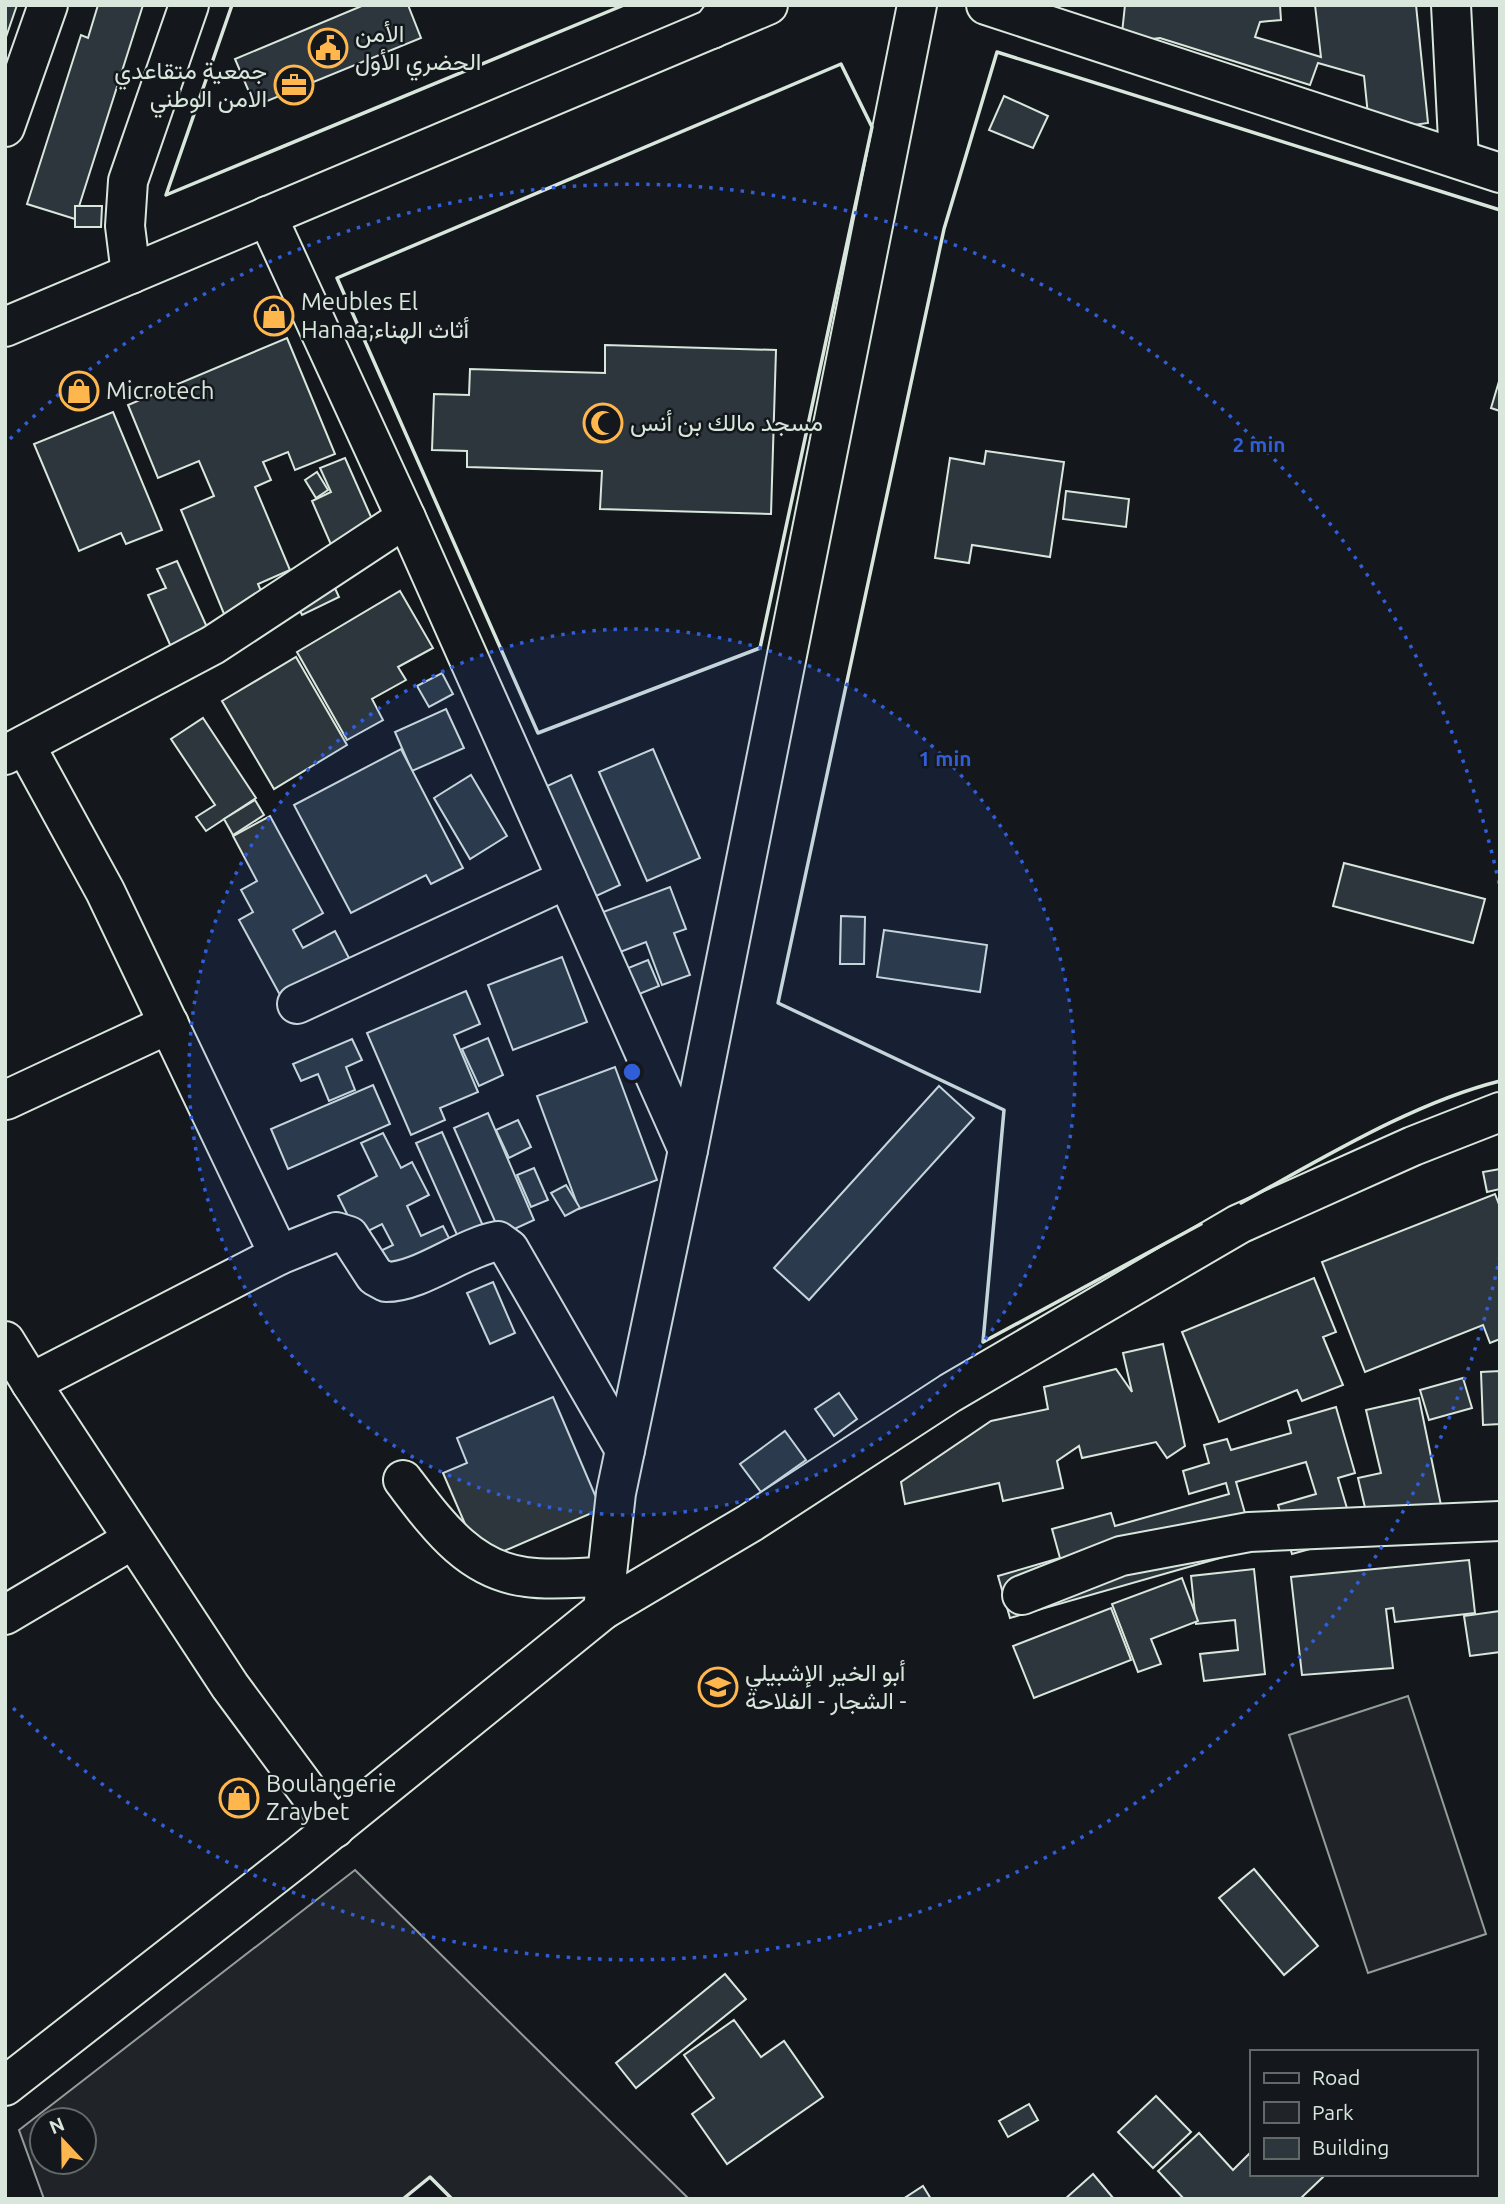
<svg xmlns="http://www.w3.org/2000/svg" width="1505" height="2204" font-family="Ubuntu,Vazirmatn,sans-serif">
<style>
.green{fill:#202428;stroke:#939e99;stroke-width:2;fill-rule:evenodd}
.building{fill:#2c363c;stroke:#d8e6dc;stroke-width:2}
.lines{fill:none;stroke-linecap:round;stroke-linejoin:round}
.minor-casing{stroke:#d8e6dc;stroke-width:42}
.major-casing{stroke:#d8e6dc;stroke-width:42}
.minor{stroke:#14181c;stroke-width:38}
.major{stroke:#14181c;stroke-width:38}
.wall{stroke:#d8e6dc;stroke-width:3.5}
.ring{fill:none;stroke:#305dd8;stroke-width:3.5;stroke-dasharray:3.5 7}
.labels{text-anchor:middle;stroke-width:5;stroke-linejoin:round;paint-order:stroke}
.poi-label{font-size:24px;fill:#d8e6dc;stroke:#14181c;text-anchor:start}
.centre{fill:#305dd8;stroke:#14181c;stroke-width:3.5}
.ring-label{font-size:21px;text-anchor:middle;font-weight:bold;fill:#305dd8;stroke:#14181c;stroke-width:5;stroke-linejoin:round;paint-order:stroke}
</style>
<rect width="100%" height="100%" fill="#14181c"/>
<g class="green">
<polygon points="1408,1696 1486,1934 1368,1973 1289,1735"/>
<path d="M355,1870L689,2199H452L430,2177L403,2199H44L19,2130ZM42,2120H84V2162H42Z"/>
</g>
<g class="building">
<polygon points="5,5 17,5 5,40"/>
<polygon points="98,5 143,5 75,219 27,204 81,35 88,38"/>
<polygon points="364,5 408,5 421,38 255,106 235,59"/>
<polygon points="1125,5 1280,5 1281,20 1260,22 1255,37 1321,57 1315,5 1416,5 1428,123 1406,126 1368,115 1364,76 1318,63 1310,85 1160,38 1144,40 1122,33"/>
<polygon points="1004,96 1048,116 1033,148 989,130"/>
<polygon points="75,206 102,206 101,227 75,227"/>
<polygon points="287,338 335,454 295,470 288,452 263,462 271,480 255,487 290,570 258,584 269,610 229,626 181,510 214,496 199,461 158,478 128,405"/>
<polygon points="605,345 776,350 771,514 600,509 602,471 467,467 467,451 432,450 434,394 469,395 470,369 605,373"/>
<polygon points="1500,378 1500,411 1491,408"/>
<polygon points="113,412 162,530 126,544 121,533 79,551 34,444"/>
<polygon points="986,451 1064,462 1050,557 972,545 969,563 935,558 950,458 984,464"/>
<polygon points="345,458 383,544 339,563 312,501 331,492 320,468"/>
<polygon points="317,472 328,490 316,498 305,480"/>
<polygon points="1066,491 1129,499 1126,527 1063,519"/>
<polygon points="177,561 221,658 183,674 148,595 166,588 157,569"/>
<polygon points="324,564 339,597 302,615 286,582"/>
<polygon points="400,591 433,648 398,667 406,680 372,699 383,720 347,740 297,652"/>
<polygon points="296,657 347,745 274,789 222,701"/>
<polygon points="442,673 453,694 429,707 417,686"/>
<polygon points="446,709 464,748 412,771 395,732"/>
<polygon points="203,718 256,798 206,831 196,817 215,805 171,739"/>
<polygon points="401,749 463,868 431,884 426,875 351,913 294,805"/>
<polygon points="653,749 700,858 647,881 599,772"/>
<polygon points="471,775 507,836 470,859 434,798"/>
<polygon points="571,775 620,885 581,903 532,793"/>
<polygon points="255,800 264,815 233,835 224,819"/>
<polygon points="270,816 323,913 293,930 303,948 335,931 349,958 280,995 239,920 253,912 241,890 257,881 233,836"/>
<polygon points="1344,863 1485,899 1473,943 1333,906"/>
<polygon points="670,887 686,929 674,933 690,975 662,985 646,942 602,959 587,918"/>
<polygon points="841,916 865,917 864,964 840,964"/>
<polygon points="884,930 987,945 980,992 877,977"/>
<polygon points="562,957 587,1022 513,1050 488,985"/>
<polygon points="648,960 659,986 622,1001 611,975"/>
<polygon points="466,991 480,1024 454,1035 478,1092 440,1108 445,1120 411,1135 367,1033"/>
<polygon points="488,1038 503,1075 479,1086 462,1049"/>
<polygon points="352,1039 362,1060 346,1067 355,1090 329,1101 318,1074 301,1081 293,1064"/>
<polygon points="615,1067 657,1180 579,1209 537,1096"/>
<polygon points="373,1085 390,1124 288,1169 271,1129"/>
<polygon points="939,1086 974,1118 809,1300 774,1268"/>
<polygon points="488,1113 534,1220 501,1235 454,1128"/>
<polygon points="518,1120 531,1147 509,1158 496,1130"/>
<polygon points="442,1132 487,1235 462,1246 416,1143"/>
<polygon points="383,1133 401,1168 412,1162 429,1195 407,1206 421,1236 443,1226 451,1242 384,1276 374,1254 393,1245 382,1224 358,1236 338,1196 377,1176 361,1143"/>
<polygon points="534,1168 548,1200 531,1207 517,1175"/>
<polygon points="1500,1169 1500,1189 1487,1192 1483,1172"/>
<polygon points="566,1185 580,1208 565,1216 551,1193"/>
<polygon points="1495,1194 1500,1207 1500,1339 1490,1343 1483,1325 1365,1372 1322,1262"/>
<polygon points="1314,1278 1336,1332 1323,1337 1343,1385 1302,1401 1297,1390 1219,1422 1182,1332"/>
<polygon points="493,1282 515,1333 490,1344 467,1293"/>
<polygon points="1163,1344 1185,1446 1167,1458 1156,1442 1082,1458 1079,1446 1057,1461 1063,1488 1003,1501 999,1483 905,1504 901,1482 991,1421 1048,1409 1044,1387 1116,1369 1132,1392 1123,1353"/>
<polygon points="1500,1371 1500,1424 1483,1425 1481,1372"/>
<polygon points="1463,1378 1472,1408 1429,1420 1420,1390"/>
<polygon points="839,1393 857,1419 834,1436 815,1409"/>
<polygon points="553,1397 601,1509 481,1561 443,1473 467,1463 457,1438"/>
<polygon points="1419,1398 1444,1520 1372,1537 1358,1478 1381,1473 1366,1410"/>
<polygon points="1336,1407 1355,1473 1338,1478 1352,1525 1324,1545 1292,1554 1278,1505 1316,1494 1306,1462 1236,1482 1255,1548 1010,1618 998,1576 1060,1558 1052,1529 1111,1513 1115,1526 1229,1494 1226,1483 1189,1494 1183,1471 1209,1463 1204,1445 1227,1439 1231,1450 1291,1433 1288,1421"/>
<polygon points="785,1431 806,1460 761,1492 740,1464"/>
<polygon points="1469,1560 1475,1613 1395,1622 1393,1608 1386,1609 1393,1668 1302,1675 1291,1577"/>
<polygon points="1254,1569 1265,1674 1204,1681 1200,1654 1238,1650 1235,1620 1196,1624 1191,1576"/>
<polygon points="1182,1578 1198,1621 1151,1639 1161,1664 1138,1672 1112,1604"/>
<polygon points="1111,1608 1131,1660 1034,1698 1013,1646"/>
<polygon points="1500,1611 1500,1652 1470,1656 1464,1616"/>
<polygon points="1254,1869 1318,1946 1284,1975 1219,1898"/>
<polygon points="725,1974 746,1999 636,2088 616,2063"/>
<polygon points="734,2020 761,2057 784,2041 823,2097 727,2164 692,2114 714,2098 684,2055"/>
<polygon points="1156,2096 1191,2132 1153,2168 1118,2132"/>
<polygon points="1029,2104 1038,2120 1008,2137 999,2121"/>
<polygon points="1199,2133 1233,2170 1251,2152 1251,2174 1321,2174 1323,2177 1300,2199 1184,2199 1158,2171"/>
<polygon points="1093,2174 1114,2199 1065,2199"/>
<polygon points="923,2186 931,2199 903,2199"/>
</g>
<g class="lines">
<defs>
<g id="minor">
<polyline points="1451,5 1459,159"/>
<polyline points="5,127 48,5"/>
<polyline points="267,216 406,518 688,1150"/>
<polyline points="131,274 125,226 128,181 189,5"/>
<polyline points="5,327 768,5"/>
<polyline points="25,745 105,891 279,1255"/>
<polyline points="5,755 213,645 406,518"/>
<polyline points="297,1004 567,879"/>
<polyline points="6,1100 169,1024"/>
<polyline points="5,1341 31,1383"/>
<path d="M403,1480C436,1523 468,1570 526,1577C552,1581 580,1577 607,1577"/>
<polyline points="1022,1595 1121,1556 1249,1532 1500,1521"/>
<polyline points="603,1610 616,1493 688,1150 917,5"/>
<polyline points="5,1615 132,1540"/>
<path d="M335,1828L230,1686L31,1383L279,1255L336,1232L349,1236L375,1276L386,1282C421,1282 461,1248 498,1241L509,1249L625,1450"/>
<polyline points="5,2086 298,1857 603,1610 750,1523 950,1393 1239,1224 1413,1146 1500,1112"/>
</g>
<g id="major">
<polyline points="986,5 1500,173"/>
<polyline points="712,29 730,5"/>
</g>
</defs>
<use href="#minor" class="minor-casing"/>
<use href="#major" class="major-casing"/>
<use href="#minor" class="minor"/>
<use href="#major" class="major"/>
<g class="wall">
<polyline points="232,5 166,195 624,5"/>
<polygon points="841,64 872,127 760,648 538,733 337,278"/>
<path d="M1241,1203C1320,1160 1412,1103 1500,1081"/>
<polyline points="1201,1224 983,1342 1004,1110 778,1003 944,229 997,52 1500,210"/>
<polyline points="403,2199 430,2177 452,2199"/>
</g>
</g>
<circle cx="632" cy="1072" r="443" fill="#305dd8" fill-opacity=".12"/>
<g class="ring">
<circle cx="632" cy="1072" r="443"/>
<path d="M1500 1256A887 887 0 0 1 10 1705M10 439A887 887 0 0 1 1500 888"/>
</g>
<defs>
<symbol id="civic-ring" viewBox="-11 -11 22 22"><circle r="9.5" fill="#14181c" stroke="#ffb74d" stroke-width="1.5"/><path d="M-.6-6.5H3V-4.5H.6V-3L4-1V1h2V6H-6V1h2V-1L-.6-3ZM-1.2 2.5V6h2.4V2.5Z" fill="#ffb74d"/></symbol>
<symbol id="office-ring" viewBox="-11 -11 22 22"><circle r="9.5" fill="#14181c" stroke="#ffb74d" stroke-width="1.5"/><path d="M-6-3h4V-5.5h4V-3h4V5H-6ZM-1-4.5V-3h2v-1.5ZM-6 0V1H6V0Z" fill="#ffb74d"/></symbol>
<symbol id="shop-ring" viewBox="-11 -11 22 22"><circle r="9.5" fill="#14181c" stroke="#ffb74d" stroke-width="1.5"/><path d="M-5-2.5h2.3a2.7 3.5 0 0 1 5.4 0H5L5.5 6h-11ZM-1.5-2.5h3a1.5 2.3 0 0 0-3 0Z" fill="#ffb74d"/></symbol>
<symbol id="mosque-ring" viewBox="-11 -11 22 22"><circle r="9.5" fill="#14181c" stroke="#ffb74d" stroke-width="1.5"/><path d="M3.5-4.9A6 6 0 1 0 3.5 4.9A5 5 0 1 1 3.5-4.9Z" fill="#ffb74d"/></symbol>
<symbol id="school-ring" viewBox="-11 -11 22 22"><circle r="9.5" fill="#14181c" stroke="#ffb74d" stroke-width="1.5"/><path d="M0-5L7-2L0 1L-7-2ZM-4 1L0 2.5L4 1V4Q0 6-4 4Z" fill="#ffb74d"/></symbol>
</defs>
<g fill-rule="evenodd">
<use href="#civic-ring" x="306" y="26" width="44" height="44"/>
<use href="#office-ring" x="272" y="63" width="44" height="44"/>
<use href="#shop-ring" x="252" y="294" width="44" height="44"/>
<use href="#shop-ring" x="57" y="369" width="44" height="44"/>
<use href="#mosque-ring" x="581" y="401" width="44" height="44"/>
<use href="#school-ring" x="696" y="1665" width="44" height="44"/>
<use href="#shop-ring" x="217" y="1776" width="44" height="44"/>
</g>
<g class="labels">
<g class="poi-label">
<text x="355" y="42">الأمن<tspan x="355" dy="28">الحضري الأول</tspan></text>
<text x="267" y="79" text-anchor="end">جمعية متقاعدي<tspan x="267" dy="28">الامن الوطني</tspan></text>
<text x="301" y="310">Meubles El<tspan x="301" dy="28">Hanaa;أثاث الهناء</tspan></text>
<text x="106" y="399">Microtech</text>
<text x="630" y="431">مسجد مالك بن أنس</text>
<text x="745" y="1681">أبو الخير الإشبيلي<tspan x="745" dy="28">الشجار - الفلاحة -</tspan></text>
<text x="266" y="1792">Boulangerie<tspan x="266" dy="28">Zraybet</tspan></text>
</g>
</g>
<circle cx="632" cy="1072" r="10" class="centre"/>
<g class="ring-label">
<text x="1259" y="452">2 min</text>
<text x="945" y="766">1 min</text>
</g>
<rect width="1505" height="2204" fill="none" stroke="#d8e6dc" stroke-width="14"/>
<rect x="1250" y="2050" width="228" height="126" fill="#14181c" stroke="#626a69" stroke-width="2"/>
<rect x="1264" y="2073" width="35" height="10" fill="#14181c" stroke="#626a69" stroke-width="2"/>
<text x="1312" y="2085" font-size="21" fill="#d8e6dc">Road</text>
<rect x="1264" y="2102" width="35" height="21" fill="#202428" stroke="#626a69" stroke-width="2"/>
<text x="1312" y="2120" font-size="21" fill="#d8e6dc">Park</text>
<rect x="1264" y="2138" width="35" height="21" fill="#2c363c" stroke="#626a69" stroke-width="2"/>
<text x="1312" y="2155" font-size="21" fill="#d8e6dc">Building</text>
<g transform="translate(63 2141) rotate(338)"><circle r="33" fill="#14181c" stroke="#626a69" stroke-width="2"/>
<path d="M0-5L12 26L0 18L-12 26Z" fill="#ffb74d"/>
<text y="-10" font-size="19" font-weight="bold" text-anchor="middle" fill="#d8e6dc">N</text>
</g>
</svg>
